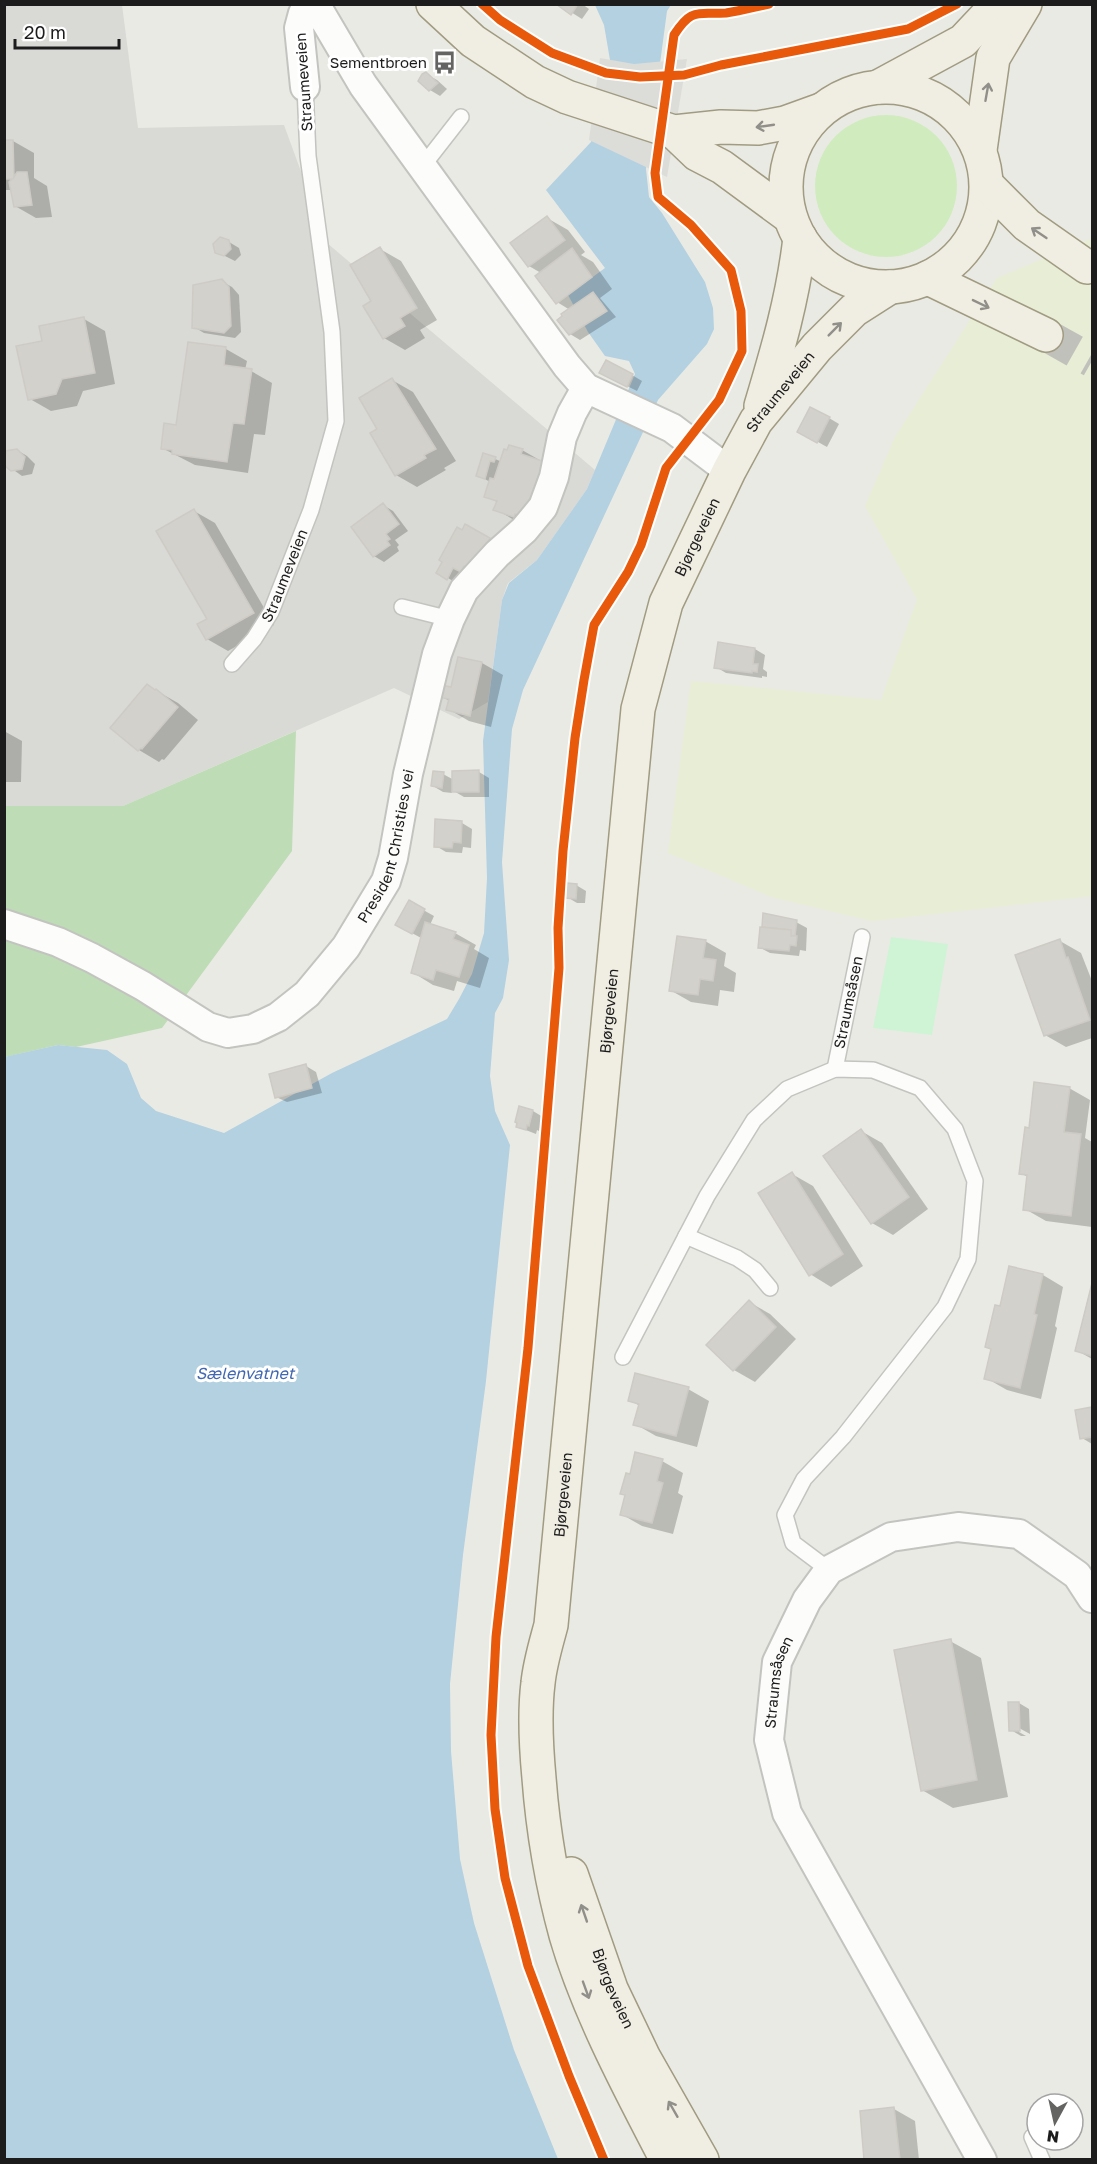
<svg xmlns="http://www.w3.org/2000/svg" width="1097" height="2164" font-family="'Golos Text',sans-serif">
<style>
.residential{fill:#d9d9d5}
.farmland{fill:#e8edd5}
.grass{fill:#d0ecbf}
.forest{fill:#bedcb6}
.park{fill:#cef4d5}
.water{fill:#b3d1e1}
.pier{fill:#dcdcd9}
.shadow{fill:#0003}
.building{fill:#d3d1cc;stroke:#cecbc5;stroke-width:1.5}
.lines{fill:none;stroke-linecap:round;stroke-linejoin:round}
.primary-tunnel{stroke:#c1c1bc;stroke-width:33;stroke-dasharray:33 16;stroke-linecap:butt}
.lane-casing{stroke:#c3c3c0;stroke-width:18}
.street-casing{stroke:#c3c3c0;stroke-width:32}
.primary-casing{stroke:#a09b81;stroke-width:36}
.lane{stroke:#fcfcfb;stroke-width:15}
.street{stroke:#fcfcfb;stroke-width:28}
.primary{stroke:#f0ede2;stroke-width:33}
.cycleway-casing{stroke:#fff;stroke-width:13}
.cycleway{stroke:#e8590c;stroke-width:9}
.oneway{stroke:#918f89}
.labels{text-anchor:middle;stroke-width:6;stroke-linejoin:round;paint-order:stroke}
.poi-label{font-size:15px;fill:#1c1c1c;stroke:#fff;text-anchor:end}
.street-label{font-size:15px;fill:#1c1c1c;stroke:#fff}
.water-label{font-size:16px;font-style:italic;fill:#4268b1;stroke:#fff}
</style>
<rect width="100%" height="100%" fill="#eaeae4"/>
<polygon class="residential" points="5,5 122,5 138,128 284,125 327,243 595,470 587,489 537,560 508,583 502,600 488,702 459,719 394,688 123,806 5,806"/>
<polygon class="farmland" points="1092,238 1092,896 872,921 771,897 668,853 691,681 881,700 917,599 865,506 895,437 997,278"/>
<circle class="grass" cx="886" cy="186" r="71"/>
<polygon class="forest" points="296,731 292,851 162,1028 76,1047 58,1045 5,1057 4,806 123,806"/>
<polygon class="park" points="891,937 948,944 932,1035 873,1028"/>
<polygon class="water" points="595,5 671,5 667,11 646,169 649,197 662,213 705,282 713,308 714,329 707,344 658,400 523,690 512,729 502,862 509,960 503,998 495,1013 490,1076 495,1111 510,1145 486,1381 463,1555 450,1684 451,1751 460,1859 474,1923 514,2050 558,2159 5,2159 4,1057 58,1045 107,1050 127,1064 141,1098 156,1111 224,1133 332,1073 447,1019 459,999 472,974 484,933 487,878 483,741 502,600 509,583 537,560 587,489 635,374 629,361 605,356 588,332 568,295 605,268 546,190 591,142 610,60 604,25"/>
<polygon class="pier" points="600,58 634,64 687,59 667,177 589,140"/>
<g class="shadow">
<polygon points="558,4 582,4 589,9 582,19"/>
<polygon points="426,74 437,80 447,89 440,96 430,90"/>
<polygon points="4,141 13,141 34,153 34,178 47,186 52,217 36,218 15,206 12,190 4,190"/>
<polygon points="547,218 568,230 585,252 581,255 593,262 612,289 600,298 616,317 580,340 570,334 570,310 557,302 541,273 529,266"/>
<polygon points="229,242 239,248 241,255 235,261 217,252"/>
<polygon points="380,249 401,261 437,320 420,330 425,338 405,350 384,338 374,301"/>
<polygon points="221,281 232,287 239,295 241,332 235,338 204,333 194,327"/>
<polygon points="84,319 105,331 115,384 83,391 77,406 51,411 30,399 44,342"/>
<polygon points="226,349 247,361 245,370 251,371 272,383 265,435 254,434 248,473 195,465 162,448"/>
<polygon points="632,375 642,381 637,391 611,378"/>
<polygon points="392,380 413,392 456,461 444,468 446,470 417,487 396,475 379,429"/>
<polygon points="829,418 839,424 827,447 809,437"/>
<polygon points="17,450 27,456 35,464 32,474 22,476 4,463 7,452"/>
<polygon points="522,450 543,462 549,517 545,528 516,521 495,509 497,502 486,496 490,482 478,475 484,454 502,462"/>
<polygon points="383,505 393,511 408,531 395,540 399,545 397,547 399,551 384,562 374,556"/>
<polygon points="194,511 215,523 274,625 228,651 207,639 209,620"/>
<polygon points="466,526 499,545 458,584 438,572"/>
<polygon points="755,649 765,655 763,669 767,672 767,677 762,676 762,678 726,673 716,667"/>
<polygon points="459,659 482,663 503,675 491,727 469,721 448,709 450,701 440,696 453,689"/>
<polygon points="148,686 178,703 198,720 164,760 162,759 159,762 139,750"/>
<polygon points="4,731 22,741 21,782 4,782"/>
<polygon points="479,772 489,778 489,797 464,797 452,790 452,793 443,792 433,786 443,774 454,780"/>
<polygon points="436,821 462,823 472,829 471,848 463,847 462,853 446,852 436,846"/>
<polygon points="576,885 586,891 585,903 577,903 567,897"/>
<polygon points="409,902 434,916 430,925 455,933 476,945 474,949 489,958 480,988 457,981 454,991 433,985 412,972 423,939 397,925"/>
<polygon points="765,915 796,922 807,928 806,951 800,950 799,956 770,953 759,947"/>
<polygon points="705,941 726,953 724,966 736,973 734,992 720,990 718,1006 691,1002 670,990"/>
<polygon points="1060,941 1081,953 1092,981 1092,1038 1066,1047 1045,1035"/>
<polygon points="306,1066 316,1072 322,1093 287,1102 276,1097"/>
<polygon points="1069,1088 1090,1100 1085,1138 1092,1142 1092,1227 1046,1221 1025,1209 1029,1178 1021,1173 1030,1130"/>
<polygon points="520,1108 533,1111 543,1117 539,1131 537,1130 536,1134 518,1127"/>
<polygon points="861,1131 882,1143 928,1209 893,1235 872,1223"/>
<polygon points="792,1174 813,1186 863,1266 831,1287 810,1274"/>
<polygon points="1043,1275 1063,1287 1055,1326 1057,1328 1041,1399 1007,1390 986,1378 1001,1308"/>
<polygon points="1092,1289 1092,1359 1076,1350"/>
<polygon points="749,1302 770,1314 796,1339 755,1382 734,1370"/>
<polygon points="688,1389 709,1401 697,1447 656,1436 635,1424 640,1406 629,1400"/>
<polygon points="1092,1409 1092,1444 1082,1438 1077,1411"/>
<polygon points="662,1461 683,1473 678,1493 683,1496 673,1534 642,1526 621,1514 626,1496 622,1493 631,1476"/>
<polygon points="950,1641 981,1658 1008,1797 953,1808 922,1790"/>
<polygon points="1019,1703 1029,1709 1030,1734 1019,1728 1019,1732 1026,1736 1021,1736 1011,1730"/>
<polygon points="894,2109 915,2121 919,2160 866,2160"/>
</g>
<g class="building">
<polygon points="556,4 578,4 571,15"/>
<polygon points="426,72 438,83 429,91 418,81 422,74"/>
<polygon points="4,140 13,140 14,177 17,172 27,172 32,205 14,207 9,182 12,179 4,179"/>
<polygon points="547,216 565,240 528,267 510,243"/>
<polygon points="220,237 229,240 231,249 224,256 215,253 213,244"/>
<polygon points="380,247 417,308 400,318 405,326 383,339 363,306 371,301 350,265"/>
<polygon points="572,248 592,277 556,304 535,276"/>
<polygon points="222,279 229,287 231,326 224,333 192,328 193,285"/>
<polygon points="593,292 607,311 569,335 557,320 562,316 561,314"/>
<polygon points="84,317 95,373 62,379 56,394 28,400 16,346 42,341 39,326"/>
<polygon points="188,342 226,347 224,365 252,369 244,424 233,423 227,462 172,454 172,450 161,449 164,423 176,425"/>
<polygon points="606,360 633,374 627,387 599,373"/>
<polygon points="392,378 436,449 424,455 426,458 395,476 370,433 377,429 359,398"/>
<polygon points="810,407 830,417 817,443 797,432"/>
<polygon points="509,445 523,449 521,454 545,462 531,507 524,517 515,514 514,517 493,510 497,501 484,497 490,478 494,479 504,449 507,450"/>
<polygon points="17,449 25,457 22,469 11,471 4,465 6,451"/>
<polygon points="483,453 496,457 494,462 490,461 485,479 476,476"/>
<polygon points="383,503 399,524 386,534 390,539 387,541 390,545 373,557 351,527"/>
<polygon points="194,509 254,613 206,640 197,624 207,619 156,531"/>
<polygon points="465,524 490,538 472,570 464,566 461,572 453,568 447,580 436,573 442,562 439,560 457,527 462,530"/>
<polygon points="718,642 755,648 753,664 758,664 757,672 752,671 752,673 714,668"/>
<polygon points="458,657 482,662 470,716 446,710 449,699 438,697 441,685 451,687"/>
<polygon points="147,684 155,690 156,689 178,707 142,749 141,748 138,751 110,728"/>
<polygon points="479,770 479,792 452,792 452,771"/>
<polygon points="433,771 444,772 442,788 431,786"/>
<polygon points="435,819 462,821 461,843 453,842 452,848 434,847"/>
<polygon points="567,883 577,884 576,899 565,898"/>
<polygon points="409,900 425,909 412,934 395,925"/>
<polygon points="763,913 797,920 795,936 791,936 791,930 762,927"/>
<polygon points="425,922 456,932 453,939 469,945 459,977 436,970 433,980 411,973"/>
<polygon points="760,927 791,930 791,936 797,936 796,946 790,945 789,951 758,948"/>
<polygon points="677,936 706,940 703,958 716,960 713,981 700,979 698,995 669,991"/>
<polygon points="1060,939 1066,958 1068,957 1090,1020 1044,1036 1015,955"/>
<polygon points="306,1064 312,1088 275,1098 269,1074"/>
<polygon points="1034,1082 1070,1087 1064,1132 1081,1134 1071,1216 1023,1210 1027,1175 1019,1174 1025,1127 1029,1128"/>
<polygon points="519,1106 533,1110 529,1126 527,1125 526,1130 516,1127 517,1123 515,1122"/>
<polygon points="861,1129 909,1197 871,1224 823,1156"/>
<polygon points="792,1172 843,1254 809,1276 758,1193"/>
<polygon points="1009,1266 1043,1274 1034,1314 1037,1315 1020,1388 984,1379 991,1349 985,1347 995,1305 1000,1306"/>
<polygon points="1092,1283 1092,1356 1075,1351"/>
<polygon points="749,1300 776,1327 733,1371 706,1345"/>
<polygon points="635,1373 689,1387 676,1436 633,1425 639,1404 628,1401"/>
<polygon points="1092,1407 1092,1437 1080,1439 1075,1410"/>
<polygon points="635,1452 663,1459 657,1481 663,1483 652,1523 620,1515 625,1495 620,1494 626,1473 630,1474"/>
<polygon points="951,1639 977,1780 921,1791 894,1650"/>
<polygon points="1008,1702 1019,1702 1020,1731 1009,1731"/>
<polygon points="894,2107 900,2160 864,2160 860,2111"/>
</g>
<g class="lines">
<polyline class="primary-tunnel" points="1046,335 1092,361"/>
<defs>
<g id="lane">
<polyline points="422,167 461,117"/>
<polyline points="402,607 450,619"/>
<path id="s1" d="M232,664L254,639L271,612L311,510L336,421L332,332L308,156L305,87"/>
<path id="s2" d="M835,1069L862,937"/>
<polyline points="686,1236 737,1258 755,1270 770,1288"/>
<polyline points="623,1357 707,1196 754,1120 787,1089 835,1069 873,1070 920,1088 955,1129 975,1181 968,1259 945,1307 843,1437 804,1479 785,1515 793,1543 829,1570"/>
<polyline points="1032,2137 1042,2160"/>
</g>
<g id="street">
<polyline points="305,87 299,28 303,13 310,7 320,12 363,85 567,366 586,388 672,428 729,471"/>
<path id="s3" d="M4,924L58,942L92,958L143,986L208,1027L228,1033L253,1029L278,1017L307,994L346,947L386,881L393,858L408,774L437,654L450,619L464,590L497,554L524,530L543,507L554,477L562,437L572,413L586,388"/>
<path id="s4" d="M982,2160L787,1813L769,1740L777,1662L807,1600L829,1570L891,1537L958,1527L1019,1534L1077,1575L1092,1598"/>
</g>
<g id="primary">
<polyline points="433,4 473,41 535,82 567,97 674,132 721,127 758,128 785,123 821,110"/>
<polyline points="878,87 963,41 998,4"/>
<circle cx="886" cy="187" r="100"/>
<polyline points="674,132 697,154 722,167 790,217"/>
<polyline points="980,150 993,58 1025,4"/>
<polyline points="987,185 1027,225 1087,267"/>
<polyline points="928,278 1046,335"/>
<path d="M761,406C778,349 793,298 800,238"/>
<path id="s5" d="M571,1874L611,1989L644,2058L702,2160"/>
<path id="s6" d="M667,2160C630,2089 588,2011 566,1935C552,1884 543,1831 539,1778C536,1746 534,1715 538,1683C540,1663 546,1644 551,1625L638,709L666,603L729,471L756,421L817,347L854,310L890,287"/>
</g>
</defs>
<use href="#lane" class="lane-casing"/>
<use href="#street" class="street-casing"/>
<use href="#primary" class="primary-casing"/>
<use href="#lane" class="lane"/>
<use href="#street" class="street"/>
<use href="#primary" class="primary"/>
<defs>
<g id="cycleway">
<polyline points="482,4 500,20 552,53 606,73 640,77 684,75 721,65 908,29 957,4"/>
<path d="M604,2160L569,2076L528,1966L505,1878L495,1809L491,1735L496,1637L528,1348L548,1103L559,968L558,928L563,851L575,738L584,680L594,625L628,572L641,545L666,468L719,400L742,351L741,311L731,270L691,225L658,197L655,173L674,35C692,7 697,15 726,13C740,11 755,7 769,4"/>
</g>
</defs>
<use href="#cycleway" class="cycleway-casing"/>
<use href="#cycleway" class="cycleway"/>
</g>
<defs><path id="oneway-shaft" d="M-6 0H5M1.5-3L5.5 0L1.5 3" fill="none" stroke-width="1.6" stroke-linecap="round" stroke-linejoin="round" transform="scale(1.5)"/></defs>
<g class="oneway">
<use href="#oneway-shaft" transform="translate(987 92) rotate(-80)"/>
<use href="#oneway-shaft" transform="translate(765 126) rotate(172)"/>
<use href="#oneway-shaft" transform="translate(1039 233) rotate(-146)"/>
<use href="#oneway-shaft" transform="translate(981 304) rotate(26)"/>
<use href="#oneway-shaft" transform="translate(835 329) rotate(-45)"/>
<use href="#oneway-shaft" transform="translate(584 1913) rotate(-109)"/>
<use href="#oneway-shaft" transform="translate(586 1990) rotate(70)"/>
<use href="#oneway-shaft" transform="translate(673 2109) rotate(-120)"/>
</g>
<defs>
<symbol id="bus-bare" viewBox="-9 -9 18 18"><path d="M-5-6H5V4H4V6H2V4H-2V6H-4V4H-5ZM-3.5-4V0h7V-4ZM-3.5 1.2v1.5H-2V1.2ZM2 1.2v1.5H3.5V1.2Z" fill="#646462" stroke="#fff" stroke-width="2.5" paint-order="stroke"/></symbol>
</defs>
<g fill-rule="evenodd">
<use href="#bus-bare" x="428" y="46" width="33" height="33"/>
</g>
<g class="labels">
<g class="poi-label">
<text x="427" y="68">Sementbroen</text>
</g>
<g class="street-label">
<text transform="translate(304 82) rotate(-94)" y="5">Straumeveien</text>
<text dy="5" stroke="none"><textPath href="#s6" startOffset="1832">Straumeveien</textPath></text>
<text dy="5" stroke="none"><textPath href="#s6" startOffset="1664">Bjørgeveien</textPath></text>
<text dy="5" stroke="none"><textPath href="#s1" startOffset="104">Straumeveien</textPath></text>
<text dy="5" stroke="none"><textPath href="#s3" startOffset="512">President Christies vei</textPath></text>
<text dy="5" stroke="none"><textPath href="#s2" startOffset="68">Straumsåsen</textPath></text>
<text dy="5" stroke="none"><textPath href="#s6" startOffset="1178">Bjørgeveien</textPath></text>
<text dy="5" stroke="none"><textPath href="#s6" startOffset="692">Bjørgeveien</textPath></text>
<text dy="5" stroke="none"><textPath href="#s4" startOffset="532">Straumsåsen</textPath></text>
<text dy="5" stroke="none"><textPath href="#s5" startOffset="122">Bjørgeveien</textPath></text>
</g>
<g class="water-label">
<text x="245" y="1379">Sælenvatnet</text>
</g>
</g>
<rect width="1097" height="2164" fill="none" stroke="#1c1c1c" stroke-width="12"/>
<g transform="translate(1055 2122) rotate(188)"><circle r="28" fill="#ffffff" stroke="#a4a4a4" stroke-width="1.5"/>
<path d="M0-4.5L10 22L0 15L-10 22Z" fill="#646462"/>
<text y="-9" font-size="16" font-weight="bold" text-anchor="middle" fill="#1c1c1c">N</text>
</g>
<path d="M15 39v9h104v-9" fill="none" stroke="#1c1c1c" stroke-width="3"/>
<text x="24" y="39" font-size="18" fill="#1c1c1c" stroke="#ffffff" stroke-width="4.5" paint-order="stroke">20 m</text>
</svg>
